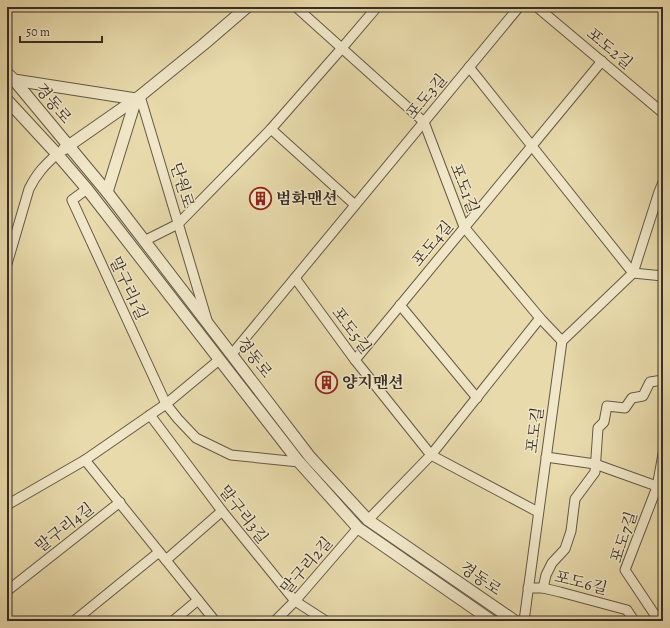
<svg xmlns="http://www.w3.org/2000/svg" width="670" height="628" font-family="Alegreya,'Noto Serif KR',serif">
<style>
.lines{fill:none;stroke-linecap:round;stroke-linejoin:round}
.minor-casing{stroke:#645847;stroke-width:11}
.tertiary-casing{stroke:#645847;stroke-width:13}
.minor{stroke:#f0e7c8;stroke-width:9}
.tertiary{stroke:#f0e7c8;stroke-width:11}
.labels{text-anchor:middle;stroke-width:3;stroke-linejoin:round;paint-order:stroke}
.street-label{font-size:16px;fill:#382d26;stroke:#f0e7c8}
.poi-label{font-size:16px;font-weight:bold;fill:#382d26;stroke:#f0e7c8;text-anchor:start}
</style>
<rect width="100%" height="100%" fill="#e8daab"/>
<filter id="stains"><feTurbulence type="fractalNoise" baseFrequency=".005" numOctaves="4"/><feColorMatrix values="0 0 0 0 .2 0 0 0 0 .09 0 0 0 0 .02 0 0 0 .5 -.17"/></filter>
<radialGradient id="worn" r=".72"><stop offset=".6" stop-color="#630" stop-opacity="0"/><stop offset="1" stop-color="#630" stop-opacity=".3"/></radialGradient>
<g class="lines">
<defs>
<g id="minor">
<polyline points="296,7 424,122 464,227 540,318 562,341"/>
<polyline points="537,7 663,113"/>
<polyline points="469,67 633,273 663,276"/>
<polyline points="140,96 207,320"/>
<polyline points="271,129 355,205"/>
<polyline points="87,189 72,200 166,404 178,419 196,438 231,455 299,462"/>
<polyline points="144,241 178,224 271,129 342,48 377,7"/>
<path d="M7,264L29,189C37,173 44,166 57,154"/>
<polyline points="295,278 355,360 431,455 538,512"/>
<polyline points="400,305 477,398"/>
<polyline points="232,354 519,7"/>
<polyline points="355,360 602,61"/>
<polyline points="150,415 222,511 295,601 326,621"/>
<polyline points="546,457 595,464 662,488"/>
<polyline points="85,460 215,621"/>
<polyline points="7,505 85,460 166,404 219,360"/>
<polyline points="368,520 431,455 540,318"/>
<polyline points="166,560 222,511"/>
<polyline points="528,588 543,588 560,592 627,610 634,621"/>
<polyline points="543,588 546,575 552,563 565,549 571,531 575,499 595,472 598,428 604,422 607,406 625,408 632,398 643,396 650,382 663,380"/>
<polyline points="7,591 120,502"/>
<polyline points="74,621 159,552"/>
<polyline points="173,621 198,600"/>
<polyline points="275,621 295,601 358,528"/>
<polyline points="524,621 562,341 633,273 659,192 663,182"/>
<polyline points="659,621 625,570 657,487 663,454"/>
</g>
<g id="tertiary">
<polyline points="7,73 14,80 107,192 310,457 368,520 515,621"/>
<polyline points="14,80 136,99 107,192"/>
<polyline points="7,100 57,154 87,189 299,462 358,528 492,621"/>
<polyline points="64,149 140,96 204,44 247,7"/>
</g>
</defs>
<use href="#minor" class="minor-casing"/>
<use href="#tertiary" class="tertiary-casing"/>
<use href="#minor" class="minor"/>
<use href="#tertiary" class="tertiary"/>
</g>
<defs>
<symbol id="building-ring" viewBox="-11 -11 22 22"><circle r="9.5" fill="#f0e7c8" stroke="#8f2418" stroke-width="1.5"/><path d="M-4-6H4V6H1V3H-1V6H-4ZM-2.5-4.3h1.7v1.8h-1.7ZM.8-4.3h1.7v1.8H.8ZM-2.5-1h1.7V.8h-1.7ZM.8-1h1.7V.8H.8Z" fill="#8f2418"/></symbol>
</defs>
<g fill-rule="evenodd">
<use href="#building-ring" x="248" y="186" width="25" height="25"/>
<use href="#building-ring" x="314" y="370" width="25" height="25"/>
</g>
<g class="labels">
<g class="street-label">
<text transform="translate(610 48) rotate(40)" y="6">포도2길</text>
<text transform="translate(426 96) rotate(-50)" y="6">포도3길</text>
<text transform="translate(54 103) rotate(50)" y="6">경동로</text>
<text transform="translate(183 185) rotate(73)" y="6">단원로</text>
<text transform="translate(465 188) rotate(69)" y="6">포도1길</text>
<text transform="translate(432 243) rotate(-50)" y="6">포도4길</text>
<text transform="translate(129 288) rotate(65)" y="6">말구리1길</text>
<text transform="translate(352 330) rotate(53)" y="6">포도5길</text>
<text transform="translate(255 357) rotate(52)" y="6">경동로</text>
<text transform="translate(534 430) rotate(-82)" y="6">포도길</text>
<text transform="translate(244 514) rotate(52)" y="6">말구리3길</text>
<text transform="translate(64 527) rotate(-38)" y="6">말구리4길</text>
<text transform="translate(623 537) rotate(-72)" y="6">포도7길</text>
<text transform="translate(306 565) rotate(-49)" y="6">말구리2길</text>
<text transform="translate(481 578) rotate(34)" y="6">경동로</text>
<text transform="translate(581 582) rotate(14)" y="6">포도6길</text>
</g>
<g class="poi-label">
<text x="276" y="204">범화맨션</text>
<text x="342" y="388">양지맨션</text>
</g>
</g>
<rect width="670" height="628" fill="none" stroke="#e8daab" stroke-width="24"/>
<rect x="8" y="8" width="654" height="612" fill="none" stroke="#382d26" stroke-width="2"/>
<rect x="12" y="12" width="646" height="604" fill="none" stroke="#382d26"/>
<path d="M20 36v6h82v-6" fill="none" stroke="#382d26" stroke-width="2"/>
<text x="26" y="36" font-size="12" fill="#382d26" stroke="#f0e7c8" stroke-width="3" paint-order="stroke">50 m</text>
<rect width="100%" height="100%" filter="url(#stains)"/>
<rect width="100%" height="100%" fill="url(#worn)"/>
</svg>
